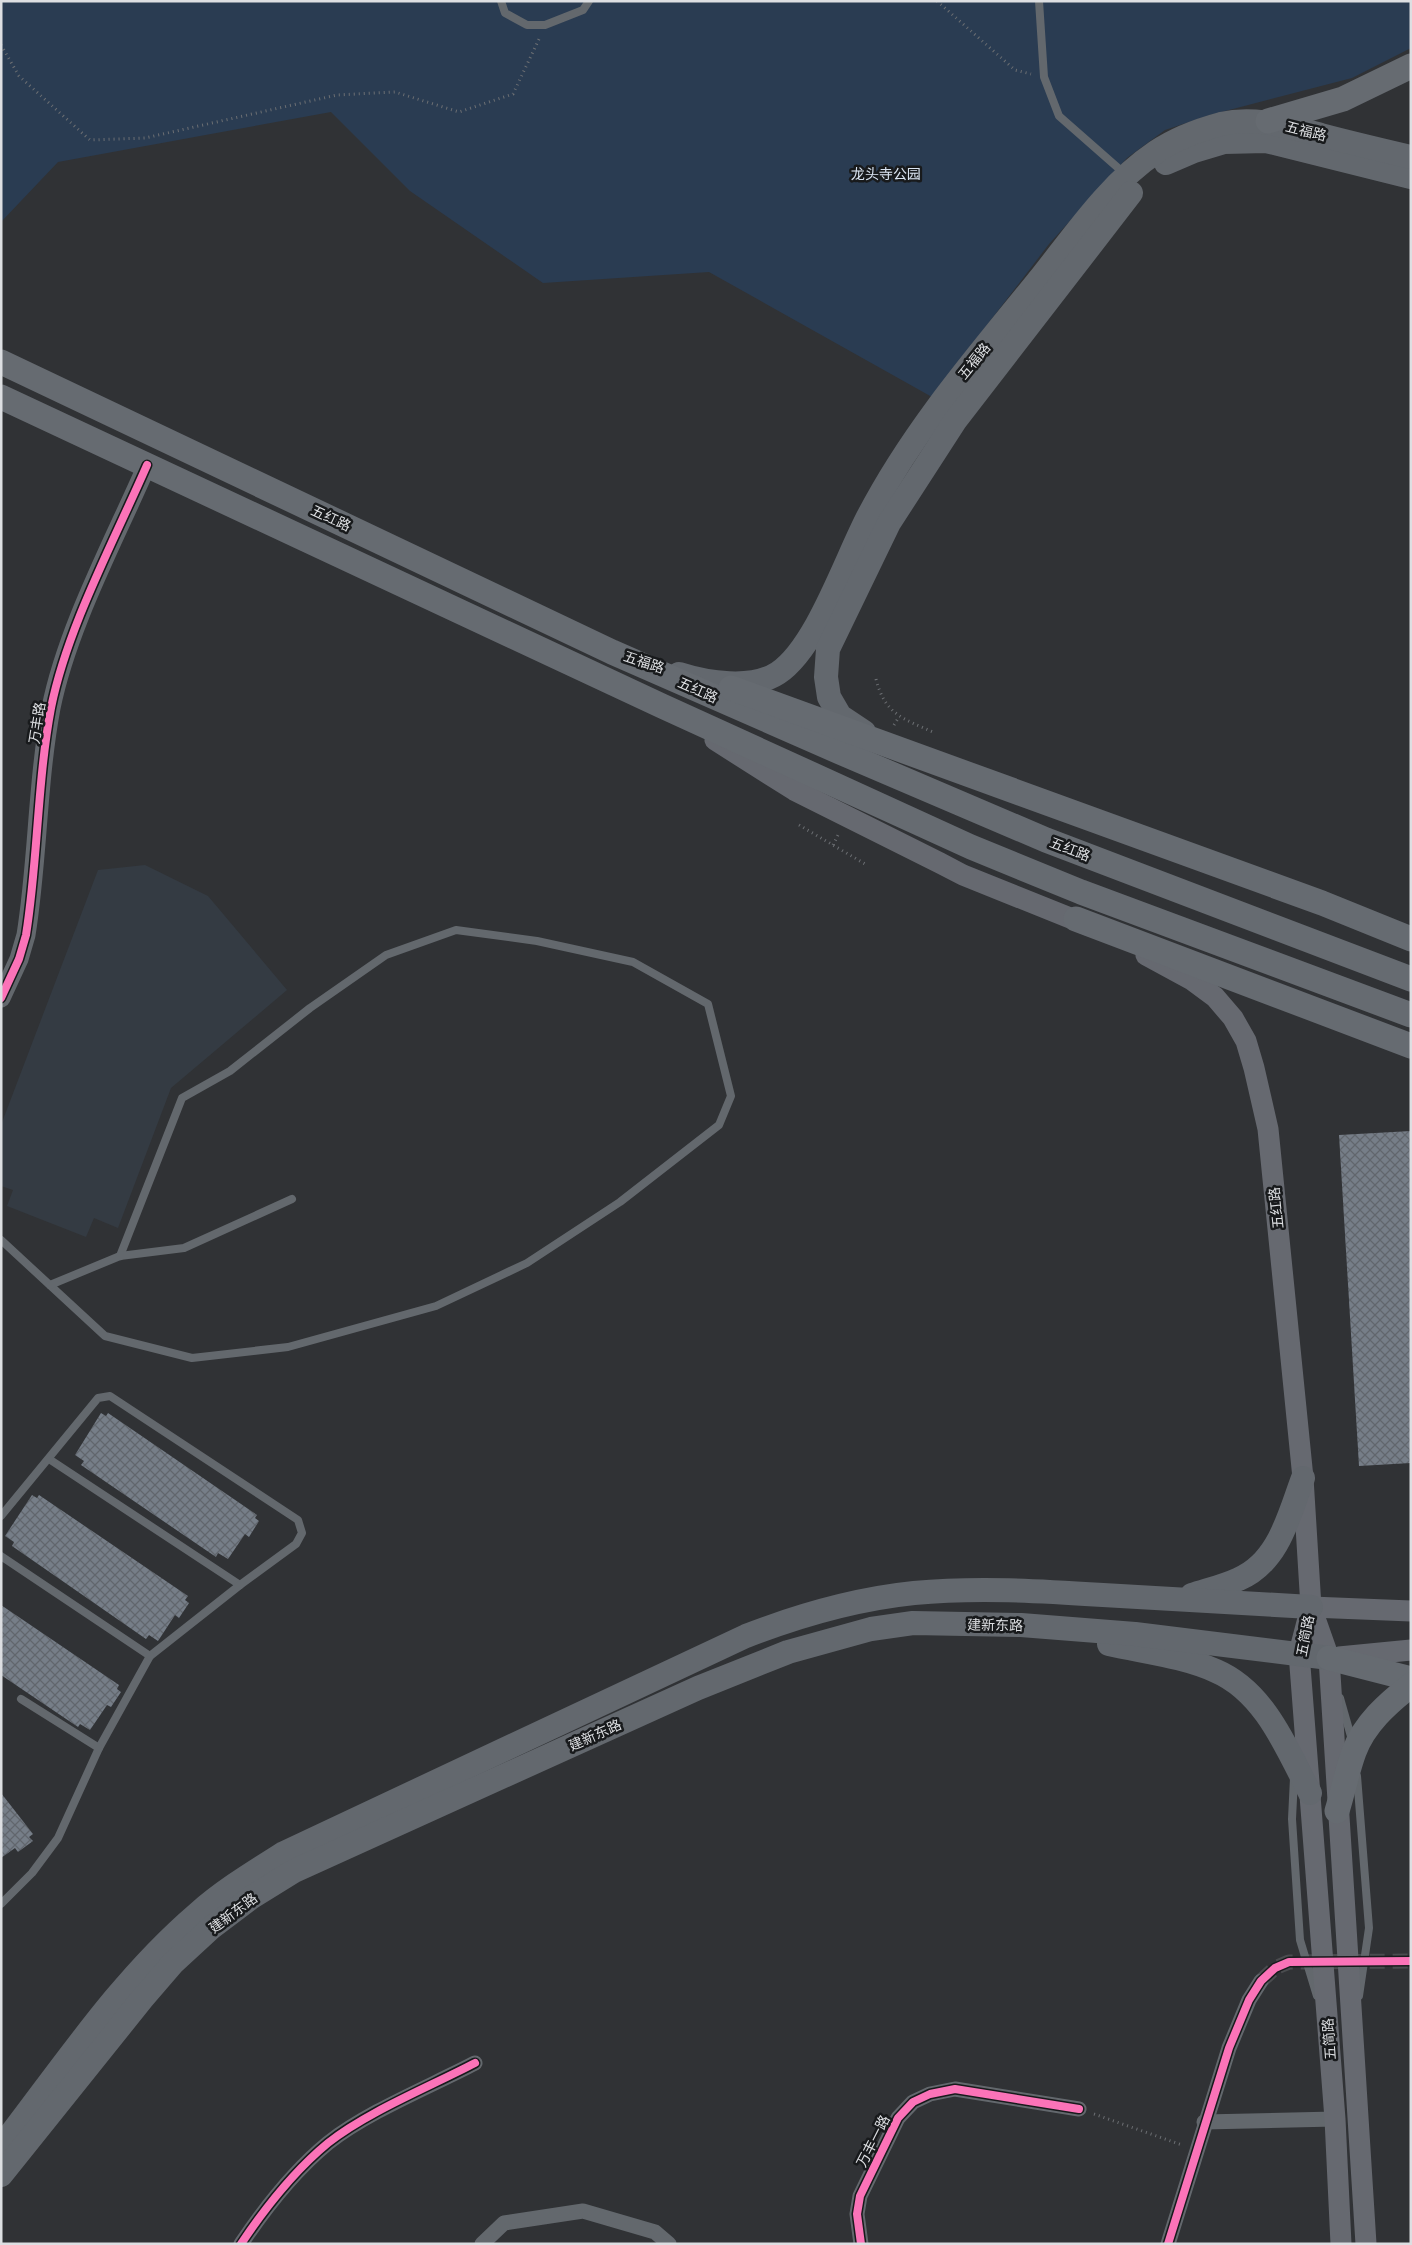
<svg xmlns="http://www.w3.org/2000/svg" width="1412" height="2245" font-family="'Fira Sans','Noto Sans SC',sans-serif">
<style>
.built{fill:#343b43}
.park{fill:#2a3c52}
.building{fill:url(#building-cross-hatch)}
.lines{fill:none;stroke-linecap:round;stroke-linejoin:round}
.minor-tunnel{stroke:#4a4c4f;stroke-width:15;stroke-dasharray:15 8;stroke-linecap:butt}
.path{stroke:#6c6f73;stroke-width:3;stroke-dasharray:1 4;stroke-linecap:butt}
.service{stroke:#63686d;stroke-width:8}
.minor{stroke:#63686d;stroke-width:15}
.tertiary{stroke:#63686d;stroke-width:19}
.secondary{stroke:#666970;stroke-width:21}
.primary{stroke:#63686e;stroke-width:24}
.trunk{stroke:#666b71;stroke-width:25}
.cycleway-casing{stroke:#181a1c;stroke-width:11}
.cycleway{stroke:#fb73b8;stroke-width:8}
.labels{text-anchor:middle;stroke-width:5;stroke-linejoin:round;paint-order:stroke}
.street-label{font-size:14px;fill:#dddfe2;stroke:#181a1c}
.park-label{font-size:14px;fill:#dae4f1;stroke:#181a1c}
</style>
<defs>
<pattern id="building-cross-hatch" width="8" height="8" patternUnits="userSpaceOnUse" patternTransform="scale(1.25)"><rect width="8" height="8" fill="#767e88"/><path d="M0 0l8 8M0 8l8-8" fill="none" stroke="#61666d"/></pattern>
</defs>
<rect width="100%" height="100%" fill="#303235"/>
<polygon class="built" points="145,865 208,896 287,990 171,1088 118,1228 94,1218 86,1237 7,1206 13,1190 1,1186 1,1125 98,870"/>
<polygon class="park" points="1,1 1411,1 1411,48 1352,78 1210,115 1165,130 1127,158 1049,244 932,397 709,272 543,283 410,191 331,112 58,162 1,222"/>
<g class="building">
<polygon points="1411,1131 1411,1463 1359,1466 1339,1135"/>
<polygon points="101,1413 106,1416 108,1413 257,1515 255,1518 259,1521 249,1537 245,1534 228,1559 218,1553 216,1557 81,1465 84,1461 75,1455"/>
<polygon points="32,1495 37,1498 39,1495 188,1596 185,1600 189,1603 179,1618 175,1615 158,1641 149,1635 146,1639 12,1546 14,1542 5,1536"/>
<polygon points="1,1605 119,1685 117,1689 121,1692 111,1707 107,1705 90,1730 80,1724 78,1727 1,1675"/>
<polygon points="1,1793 33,1834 29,1837 33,1841 18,1852 15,1848 1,1858"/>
</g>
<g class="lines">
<polyline class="minor-tunnel" points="1261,1981 1275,1968 1289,1962 1411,1961"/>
<g class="path">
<polyline points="937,1 1015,70 1031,74"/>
<polyline points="1,45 19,76 90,140 145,138 337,95 395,92 459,112 513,94 540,37"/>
<path d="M876,679C885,715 904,719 935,733"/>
<polyline points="894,725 899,717"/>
<polyline points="799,825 865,864"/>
<polyline points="833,845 839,833"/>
<polyline points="1094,2114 1182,2145"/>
</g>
<g class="service">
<polyline points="501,1 505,13 527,25 545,25 583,10 589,1"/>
<polyline points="1039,1 1044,77 1059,116 1125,174"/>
<polyline points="1,1240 105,1336 192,1358 288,1347 436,1306 527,1263 620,1202 719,1125 731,1096 708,1004 633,962 537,941 456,930 386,955 310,1008 230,1071 182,1098 120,1256"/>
<polyline points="50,1285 120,1256 184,1248 292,1199"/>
<polyline points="49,1459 240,1585"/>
<polyline points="1,1516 98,1398 110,1396 298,1520 302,1533 296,1544 240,1585 150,1656 99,1748 58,1838 32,1873 1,1904"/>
<polyline points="1,1556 150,1656"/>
<polyline points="1340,1698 1352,1740"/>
<polyline points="21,1699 99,1748"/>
<polyline points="1357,1776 1369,1928 1359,1996"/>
<polyline points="1294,1778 1292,1819 1300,1940 1317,1996"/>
</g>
<g class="minor">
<polyline points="1204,2122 1335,2119"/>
<path d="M241,2244C265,2208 294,2171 328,2143C367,2112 429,2087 475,2063"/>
<polyline points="482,2244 504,2223 583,2211 655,2232 669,2244"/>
<polyline points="861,2244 857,2214 860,2196 898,2118 913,2102 930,2094 955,2089 1079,2109"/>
<polyline points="1168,2244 1229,2048 1249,2000 1261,1981"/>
</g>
<path class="tertiary" d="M1,998L19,959L26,935C38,860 37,783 51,708C67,628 114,541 147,465"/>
<g class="secondary">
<polyline points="715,740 794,790 940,863 963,875 1090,926"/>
<polyline points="1146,955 1192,980 1215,997 1233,1018 1246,1041 1254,1068 1268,1129 1303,1478 1311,1607 1329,1658 1366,2244"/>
<polyline points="1311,1607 1299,1653 1335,2119 1341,2244"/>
<polyline points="1311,1607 1411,1611"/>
<polyline points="1339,1657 1411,1650"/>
</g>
<g class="primary">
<polyline points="1166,163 1194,151 1224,142 1266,141 1411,177"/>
<path d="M679,674C707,683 752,690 778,673C817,647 846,558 869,515C915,427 980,353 1042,276C1076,233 1110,183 1156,152C1175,139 1199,130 1221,124C1256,116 1288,127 1321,135C1351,143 1381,150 1411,157"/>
<polyline points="864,732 840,716 829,697 826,677 828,649 889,523 955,421 1131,193"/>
<path d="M1192,1595C1207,1590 1224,1586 1239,1579C1279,1562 1289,1515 1303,1478"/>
<path d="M1109,1644C1144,1652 1183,1656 1216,1671C1265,1692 1287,1749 1310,1793"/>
<path d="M1,2147C63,2067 120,1980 197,1914C224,1890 254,1872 284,1853L746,1636C800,1615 856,1599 914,1593C977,1587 1040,1591 1103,1595C1172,1599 1241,1603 1311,1607"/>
<polyline points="1,2175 142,1999 173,1963 211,1928 252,1897 294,1871 698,1688 788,1652 871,1629 913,1623 1021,1625 1135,1634 1329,1658"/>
</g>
<g class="trunk">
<polyline points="1268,121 1343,99 1411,66"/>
<polyline points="1,362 612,652 840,752 1046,840 1411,979"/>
<polyline points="1,397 662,706 971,847 1081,892 1411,1015"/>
<polyline points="731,688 1322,903 1411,939"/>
<polyline points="1076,919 1411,1046"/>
<polyline points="1329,1658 1411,1679"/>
<path d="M1337,1811C1343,1792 1347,1771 1354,1752C1364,1724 1388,1703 1411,1685"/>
</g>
<defs>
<g id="cycleway">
<path d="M1,998L19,959L26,935C38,860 37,783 51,708C67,628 114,541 147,465"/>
<path d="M241,2244C265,2208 294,2171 328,2143C367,2112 429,2087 475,2063"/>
<polyline points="861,2244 857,2214 860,2196 898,2118 913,2102 930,2094 955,2089 1079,2109"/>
<polyline points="1168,2244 1229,2048 1249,2000 1261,1981 1275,1968 1289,1962 1411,1961"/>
</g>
</defs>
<use href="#cycleway" class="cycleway-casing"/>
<use href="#cycleway" class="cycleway"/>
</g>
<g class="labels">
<g class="street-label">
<text transform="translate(1306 131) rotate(14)" y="5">五福路</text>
<text transform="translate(974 361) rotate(-51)" y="5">五福路</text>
<text transform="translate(331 518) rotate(25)" y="5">五红路</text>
<text transform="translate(644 662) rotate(18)" y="5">五福路</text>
<text transform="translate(698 690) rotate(24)" y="5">五红路</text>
<text transform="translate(37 723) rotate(-81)" y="5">万丰路</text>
<text transform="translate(1070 849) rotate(21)" y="5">五红路</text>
<text transform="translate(1276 1208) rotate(-96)" y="5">五红路</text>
<text transform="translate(995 1625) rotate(1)" y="5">建新东路</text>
<text transform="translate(1305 1636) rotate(-79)" y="5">五简路</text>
<text transform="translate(595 1735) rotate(-24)" y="5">建新东路</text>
<text transform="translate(233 1913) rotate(-37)" y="5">建新东路</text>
<text transform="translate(1329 2039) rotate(-94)" y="5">五简路</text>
<text transform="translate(873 2141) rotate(-63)" y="5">万丰一路</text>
</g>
<g class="park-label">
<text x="886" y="179">龙头寺公园</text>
</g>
</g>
<rect width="1412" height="2245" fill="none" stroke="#dddfe2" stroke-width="5"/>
</svg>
